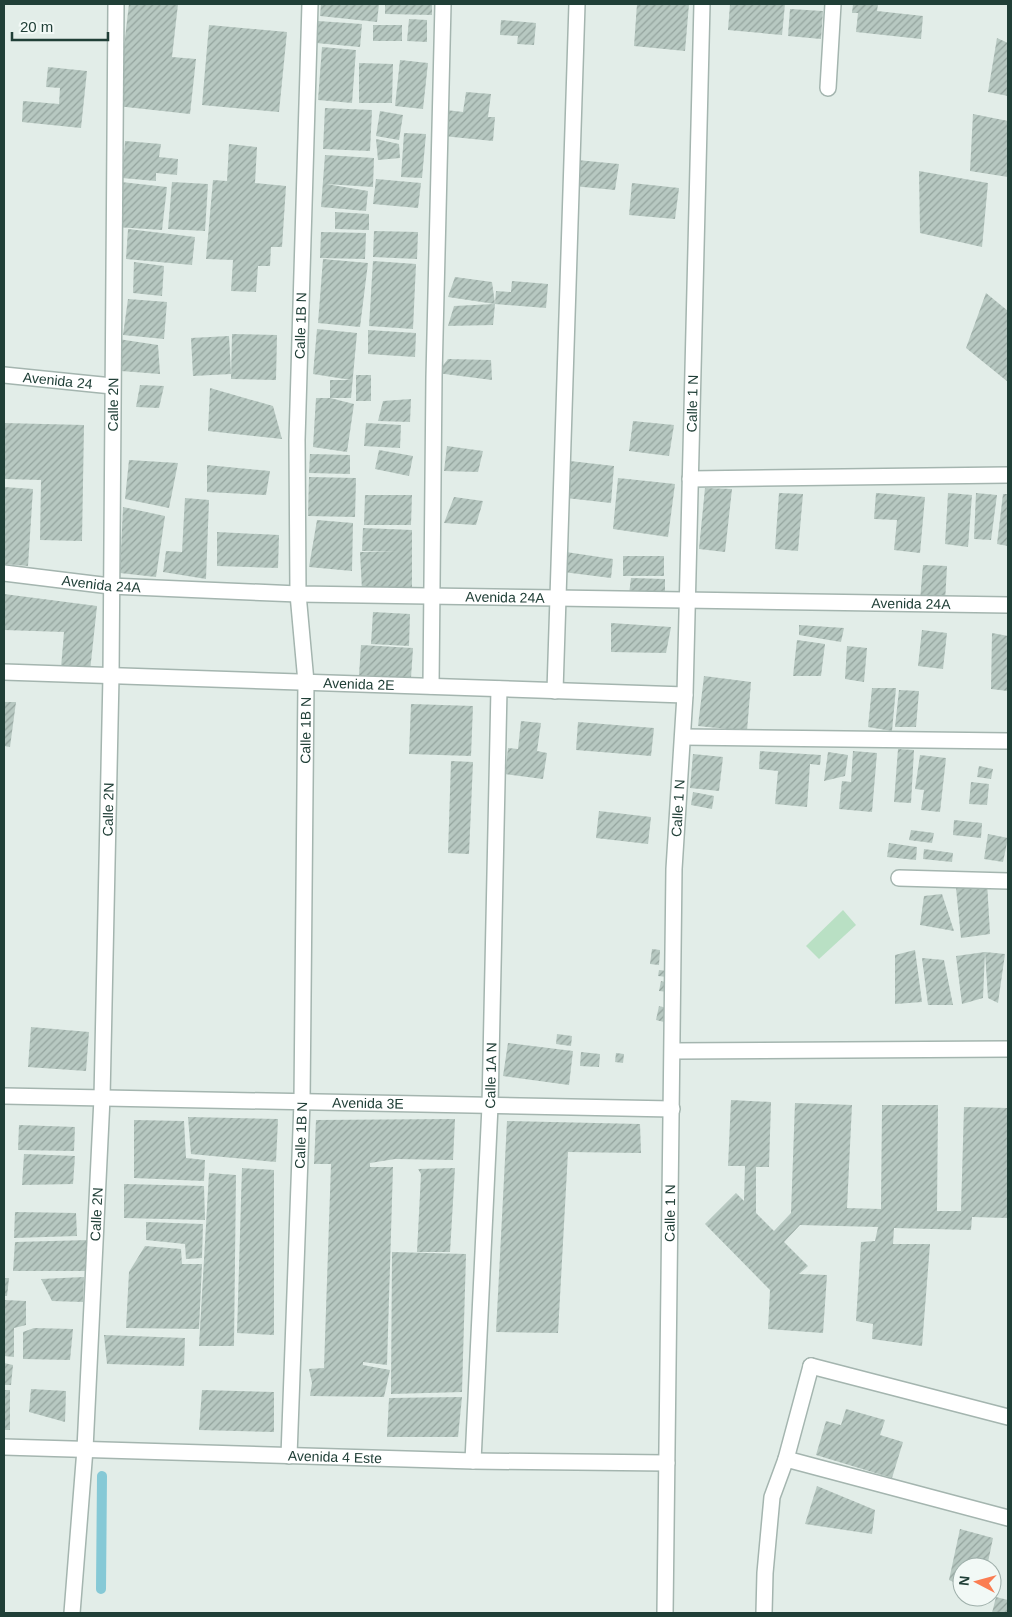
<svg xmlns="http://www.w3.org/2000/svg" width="1012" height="1617" font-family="Helvetica,sans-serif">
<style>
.garden{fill:#b9e0c4}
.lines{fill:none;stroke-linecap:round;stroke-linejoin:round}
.stream{stroke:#86c9d6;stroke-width:10}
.building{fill:url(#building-hatch)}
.pedestrian-casing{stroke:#a4b5af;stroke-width:18}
.minor-casing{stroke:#a4b5af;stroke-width:18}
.pedestrian{stroke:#fff;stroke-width:15}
.minor{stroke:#fff;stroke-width:15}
.labels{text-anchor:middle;stroke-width:4;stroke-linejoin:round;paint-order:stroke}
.street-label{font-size:14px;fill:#203f37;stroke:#f2f9f6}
</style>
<defs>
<pattern id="building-hatch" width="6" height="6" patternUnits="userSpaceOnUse" patternTransform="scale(1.25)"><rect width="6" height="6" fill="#b7c8c1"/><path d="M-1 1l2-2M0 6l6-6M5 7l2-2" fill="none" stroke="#94a49e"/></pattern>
</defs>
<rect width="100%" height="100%" fill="#e2ede8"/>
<polygon class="garden" points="843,910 856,925 819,959 806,946"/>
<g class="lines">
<polyline class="stream" points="101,1589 102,1476"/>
</g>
<g class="building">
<polygon points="129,4 178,4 172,57 196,59 190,114 117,106"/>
<polygon points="321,4 379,4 377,22 320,16"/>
<polygon points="385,4 432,4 432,15 385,14"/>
<polygon points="637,4 689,4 685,51 634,46"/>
<polygon points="730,4 785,4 782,35 728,30"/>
<polygon points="853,4 878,4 877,11 923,16 921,39 856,32 858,13 852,13"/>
<polygon points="790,9 823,11 821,39 788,36"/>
<polygon points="409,19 427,20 427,42 407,41"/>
<polygon points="501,20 536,23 534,45 517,44 518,36 500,35"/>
<polygon points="318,21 362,24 360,47 316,43"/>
<polygon points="209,25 287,32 279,112 202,105"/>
<rect x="373" y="25" width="29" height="16"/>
<polygon points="997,38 1008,43 1008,96 988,92"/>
<polygon points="322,47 356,50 352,103 318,100"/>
<polygon points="400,60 428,63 423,109 395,106"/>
<polygon points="359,63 393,64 392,103 359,103"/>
<polygon points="48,67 87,71 81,128 22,122 23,101 59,104 60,88 46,87"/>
<polygon points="466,92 491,94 488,117 495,117 493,141 443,136 446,110 463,112"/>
<polygon points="325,108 372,110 370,151 323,149"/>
<polygon points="380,111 403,115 399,140 376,136"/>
<polygon points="973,114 1008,121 1008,177 970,171"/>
<polygon points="404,133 426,134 422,178 401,177"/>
<polygon points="376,139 399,144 400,158 378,160"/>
<polygon points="125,141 161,144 159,157 178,159 177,175 156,173 156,181 122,178"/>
<polygon points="229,144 257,147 255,183 286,186 282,247 271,247 270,266 258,266 256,292 231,291 233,260 206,259 213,180 227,181"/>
<polygon points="325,155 374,158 373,187 326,184 368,191 366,211 321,207"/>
<polygon points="577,160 619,164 615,190 573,186"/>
<polygon points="919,171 988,183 982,247 920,233"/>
<polygon points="376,179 421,183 418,208 373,204"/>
<polygon points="121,182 167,187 162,230 116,227"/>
<polygon points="172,182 208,184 205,231 168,229"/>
<polygon points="632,183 679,188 675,219 629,215"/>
<polygon points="335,212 369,214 369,230 335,229"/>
<polygon points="128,229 195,237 192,265 126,259"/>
<polygon points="374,231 418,232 417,259 373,257"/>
<polygon points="321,232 366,233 365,259 320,258"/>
<polygon points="323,259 368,263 360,327 318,323"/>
<polygon points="373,261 416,264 413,329 369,326"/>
<polygon points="134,262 164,266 162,296 133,293"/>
<polygon points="455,277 492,282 495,304 493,325 448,326 454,306 495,304 448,297"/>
<polygon points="512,281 548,284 546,308 495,304 496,291 511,292"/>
<polygon points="986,293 1008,311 1008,382 966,348"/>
<polygon points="128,299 167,302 164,339 123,335"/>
<polygon points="317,329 357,333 351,398 330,398 354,404 347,452 313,447 316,398 330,398 330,380 351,380 313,374"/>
<polygon points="368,330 416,333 415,357 368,354"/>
<polygon points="232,334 277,335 276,380 231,379"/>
<polygon points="229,336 231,374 193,376 191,338"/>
<polygon points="118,339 158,345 160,374 121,371"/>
<polygon points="448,359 491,360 492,380 437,373"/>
<rect x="356" y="375" width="15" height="26"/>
<polygon points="140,385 164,386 159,408 136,407"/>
<polygon points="210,388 273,406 282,439 208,431"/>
<polygon points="411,399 410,422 378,421 383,401"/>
<polygon points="633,421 674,425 669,456 629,451"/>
<polygon points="4,423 84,425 82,541 40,540 41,480 4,479"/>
<polygon points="366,423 401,425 400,448 364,446"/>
<polygon points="447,446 483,451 478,472 444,471"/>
<polygon points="379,450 413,456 409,476 375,469"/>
<polygon points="310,454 350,455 350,474 309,473"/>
<polygon points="129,460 178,463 169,508 125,499"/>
<polygon points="570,461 614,466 611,503 566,498"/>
<polygon points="207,465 270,471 266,495 207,492"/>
<polygon points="309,477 356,478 355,517 308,516"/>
<polygon points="618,478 675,484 668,537 613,529"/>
<polygon points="4,487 33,489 28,566 4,564"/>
<polygon points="705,488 732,489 725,552 699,549"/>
<polygon points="779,493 803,494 798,551 775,549"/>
<polygon points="876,493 925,497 920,553 894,550 897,520 874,519"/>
<polygon points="948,493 972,495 968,547 945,544"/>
<polygon points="976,493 997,495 991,540 974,539"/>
<polygon points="1003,494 1008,494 1008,546 997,544"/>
<polygon points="365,495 412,495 411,525 364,525"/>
<polygon points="454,497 483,501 476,525 444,523"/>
<polygon points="185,498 209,500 206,579 163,572 166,551 182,552"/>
<polygon points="123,507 165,516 156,577 120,573"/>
<polygon points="317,520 353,523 352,571 309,567"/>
<polygon points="363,528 412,530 412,590 362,590 360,552 397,552 362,551"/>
<polygon points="217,532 279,535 278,568 217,566"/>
<polygon points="566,552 613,559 611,578 563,572"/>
<rect x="623" y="556" width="41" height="20"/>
<polygon points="923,565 947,566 945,602 920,600"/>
<polygon points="631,578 665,579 665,594 629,594"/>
<polygon points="4,594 97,606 90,671 61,668 64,632 4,630"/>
<polygon points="373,612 410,614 409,646 371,644"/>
<polygon points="611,623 671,627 666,653 611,652"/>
<polygon points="799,625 844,628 841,642 799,635"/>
<polygon points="922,630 947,633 943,669 918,666"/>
<polygon points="992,633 1008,636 1008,691 991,689"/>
<polygon points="797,640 825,644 821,676 793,676"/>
<polygon points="361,645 413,648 411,678 359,675"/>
<polygon points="847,646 867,648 864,682 845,679"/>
<polygon points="704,676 751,682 747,731 698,726"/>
<polygon points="872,688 896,688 892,731 868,727"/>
<polygon points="899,690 919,691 916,727 895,727"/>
<polygon points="4,702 16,702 10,747 4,746"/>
<polygon points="411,704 473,706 471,756 409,754"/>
<polygon points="521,721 541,723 537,751 547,753 543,779 505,774 508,748 518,749"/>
<polygon points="578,722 654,728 651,756 576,750"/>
<polygon points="898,749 914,750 911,803 894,802"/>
<polygon points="760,751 821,755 820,765 810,764 807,807 775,804 778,771 759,769"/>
<polygon points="853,751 877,753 872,812 839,809 842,781 851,782"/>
<polygon points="828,752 848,755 845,776 824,781"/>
<polygon points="693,754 723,757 719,791 690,788"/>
<polygon points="920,755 946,758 940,812 921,810 924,790 915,789"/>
<polygon points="451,761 473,762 469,854 448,853"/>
<polygon points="979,766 993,769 991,779 977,777"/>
<polygon points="971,782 989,784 987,805 969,804"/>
<polygon points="693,792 714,796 712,809 691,805"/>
<polygon points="599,811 651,817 648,844 596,838"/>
<polygon points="954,820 982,823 981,838 953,835"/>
<polygon points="911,830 934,833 932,843 909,840"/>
<polygon points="988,834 1008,838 1003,862 984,859"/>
<polygon points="889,843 917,847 916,860 887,857"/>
<polygon points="924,849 953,853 952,862 923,859"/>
<polygon points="987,882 990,934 961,938 956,888"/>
<polygon points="942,894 954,931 920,925 924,896"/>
<polygon points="652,949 660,950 659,965 650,964"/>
<polygon points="915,950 922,1002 895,1004 895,955"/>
<polygon points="985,952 983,998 962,1004 956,956 985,952 1005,954 998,1003 988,998"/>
<polygon points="922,958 944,960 953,1005 928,1005"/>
<polygon points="659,970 668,971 667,977 658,976"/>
<polygon points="661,981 669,983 668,992 659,991"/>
<polygon points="659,1006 667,1008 664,1022 656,1020"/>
<polygon points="31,1027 89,1032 86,1071 28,1067"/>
<polygon points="557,1034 572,1036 571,1046 556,1044"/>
<polygon points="508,1043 573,1051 569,1085 503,1076"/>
<polygon points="581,1052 600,1054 599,1067 580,1066"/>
<polygon points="616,1053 624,1054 623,1063 615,1062"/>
<polygon points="731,1100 771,1102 769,1167 756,1167 756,1213 774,1231 791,1213 795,1103 852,1105 847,1208 881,1209 882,1105 938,1105 937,1211 961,1211 964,1107 1008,1108 1008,1218 972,1217 971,1230 894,1228 893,1244 930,1244 922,1346 872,1339 873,1324 856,1321 861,1242 875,1241 878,1227 800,1225 784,1242 808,1266 799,1274 827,1275 823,1333 768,1329 770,1290 705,1224 736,1193 744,1201 745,1166 728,1166"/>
<polygon points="188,1117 278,1119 276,1162 191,1154"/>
<polygon points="455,1119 453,1160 395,1159 370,1163 370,1167 393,1167 387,1365 363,1362 363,1365 390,1370 384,1397 310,1396 312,1383 309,1369 324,1368 331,1164 314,1164 316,1120"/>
<polygon points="134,1120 184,1121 186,1158 205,1160 204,1181 134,1178"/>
<polygon points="507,1121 640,1124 641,1153 568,1152 558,1333 496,1332"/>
<polygon points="19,1125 75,1127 74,1151 18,1150"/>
<polygon points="24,1154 75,1156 73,1184 22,1185"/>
<polygon points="242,1168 274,1170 274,1335 237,1333"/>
<polygon points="455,1168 450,1252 417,1252 421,1174 418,1169"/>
<polygon points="209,1173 236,1175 234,1346 199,1346"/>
<polygon points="124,1184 204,1186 205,1220 124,1218"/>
<polygon points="15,1212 76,1213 77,1236 14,1238"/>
<polygon points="146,1222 203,1224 202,1258 186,1259 185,1244 146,1240"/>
<polygon points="90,1240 88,1271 13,1271 15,1242"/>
<polygon points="145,1246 181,1249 182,1264 202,1264 199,1329 126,1328 129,1272"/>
<polygon points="392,1252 466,1254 462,1392 391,1394"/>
<polygon points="84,1277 83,1302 52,1301 41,1279"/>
<polygon points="4,1278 9,1278 7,1296 4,1296"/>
<polygon points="4,1300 26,1301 26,1325 14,1328 14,1357 4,1356"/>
<polygon points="34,1328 73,1329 70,1360 23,1359 23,1332"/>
<polygon points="104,1335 185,1338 184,1366 107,1364"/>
<polygon points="4,1363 13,1365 11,1385 4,1385"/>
<polygon points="31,1389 66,1391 65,1422 29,1412"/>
<rect x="4" y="1390" width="6" height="40"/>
<polygon points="202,1390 274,1392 274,1432 199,1430"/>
<polygon points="462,1397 458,1437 387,1437 389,1398"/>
<polygon points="846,1409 885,1420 880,1435 903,1442 892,1478 816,1455 826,1421 841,1425"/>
<polygon points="817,1486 875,1510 872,1534 805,1524"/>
<polygon points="960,1529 993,1538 987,1567 962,1567 962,1586 949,1580"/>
<polygon points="967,1597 981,1597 981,1600"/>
<polygon points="996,1597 1008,1600 1008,1613 992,1613"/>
</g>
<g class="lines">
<defs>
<g id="pedestrian">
<polyline points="811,1366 1008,1417"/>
<polyline points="72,1613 85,1449"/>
</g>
<g id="minor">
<polyline points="828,88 833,4"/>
<path id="s1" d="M4,375L112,386"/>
<polyline points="690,479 1008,475"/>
<path id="s2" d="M4,573L110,586L298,594L1008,605"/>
<path id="s3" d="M4,672L685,695"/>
<polyline points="431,686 434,377 443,4"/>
<polyline points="555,691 577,4"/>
<polyline points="683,737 1008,741"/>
<polyline points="899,878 1008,881"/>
<polyline points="673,1051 1008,1049"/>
<path id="s4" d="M4,1096L672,1109"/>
<path id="s5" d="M4,1447L473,1461L667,1463"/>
<path id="s6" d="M85,1449L102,1098L111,676L116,4"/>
<path id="s7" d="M289,1456L302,1102L306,682L298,594L297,440L310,4"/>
<polyline points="786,1459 1008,1518"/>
<path id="s8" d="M473,1461L490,1106L499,689"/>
<path id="s9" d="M665,1613L674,869L685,695L702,4"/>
<polyline points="764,1613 765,1573 772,1497 786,1459 811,1366"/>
</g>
</defs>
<use href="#pedestrian" class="pedestrian-casing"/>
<use href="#minor" class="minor-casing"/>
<use href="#pedestrian" class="pedestrian"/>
<use href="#minor" class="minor"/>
</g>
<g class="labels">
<g class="street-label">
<text dy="5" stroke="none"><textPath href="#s7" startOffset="1131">Calle 1B N</textPath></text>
<text dy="5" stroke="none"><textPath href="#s1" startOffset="54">Avenida 24</textPath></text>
<text dy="5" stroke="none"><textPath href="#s6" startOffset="1045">Calle 2N</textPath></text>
<text dy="5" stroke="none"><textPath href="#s9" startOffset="1210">Calle 1 N</textPath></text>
<text dy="5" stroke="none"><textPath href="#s2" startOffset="98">Avenida 24A</textPath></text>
<text dy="5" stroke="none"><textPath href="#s2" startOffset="502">Avenida 24A</textPath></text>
<text dy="5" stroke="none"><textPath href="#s2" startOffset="908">Avenida 24A</textPath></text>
<text dy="5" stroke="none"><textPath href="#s3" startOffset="355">Avenida 2E</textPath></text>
<text dy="5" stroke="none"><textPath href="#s7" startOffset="726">Calle 1B N</textPath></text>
<text dy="5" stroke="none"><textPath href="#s9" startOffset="805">Calle 1 N</textPath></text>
<text dy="5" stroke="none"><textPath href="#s6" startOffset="640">Calle 2N</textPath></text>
<text dy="5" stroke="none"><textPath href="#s8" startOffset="386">Calle 1A N</textPath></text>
<text dy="5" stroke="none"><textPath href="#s4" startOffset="364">Avenida 3E</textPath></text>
<text dy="5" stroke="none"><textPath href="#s7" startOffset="321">Calle 1B N</textPath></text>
<text dy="5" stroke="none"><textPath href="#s9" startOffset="400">Calle 1 N</textPath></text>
<text dy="5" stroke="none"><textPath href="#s6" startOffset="235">Calle 2N</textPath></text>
<text dy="5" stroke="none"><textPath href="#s5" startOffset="331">Avenida 4 Este</textPath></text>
</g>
</g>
<rect width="1012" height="1617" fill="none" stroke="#203f37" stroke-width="10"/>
<g transform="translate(977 1582) rotate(276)"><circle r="24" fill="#f2f9f6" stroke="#9eafaa"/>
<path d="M0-4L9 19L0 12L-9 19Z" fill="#fb7d52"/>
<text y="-8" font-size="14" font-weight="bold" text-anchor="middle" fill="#203f37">N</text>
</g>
<path d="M12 32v8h96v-8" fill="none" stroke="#203f37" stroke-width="2.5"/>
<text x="20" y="32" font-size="15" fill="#203f37" stroke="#f2f9f6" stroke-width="4" paint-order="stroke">20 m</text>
</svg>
